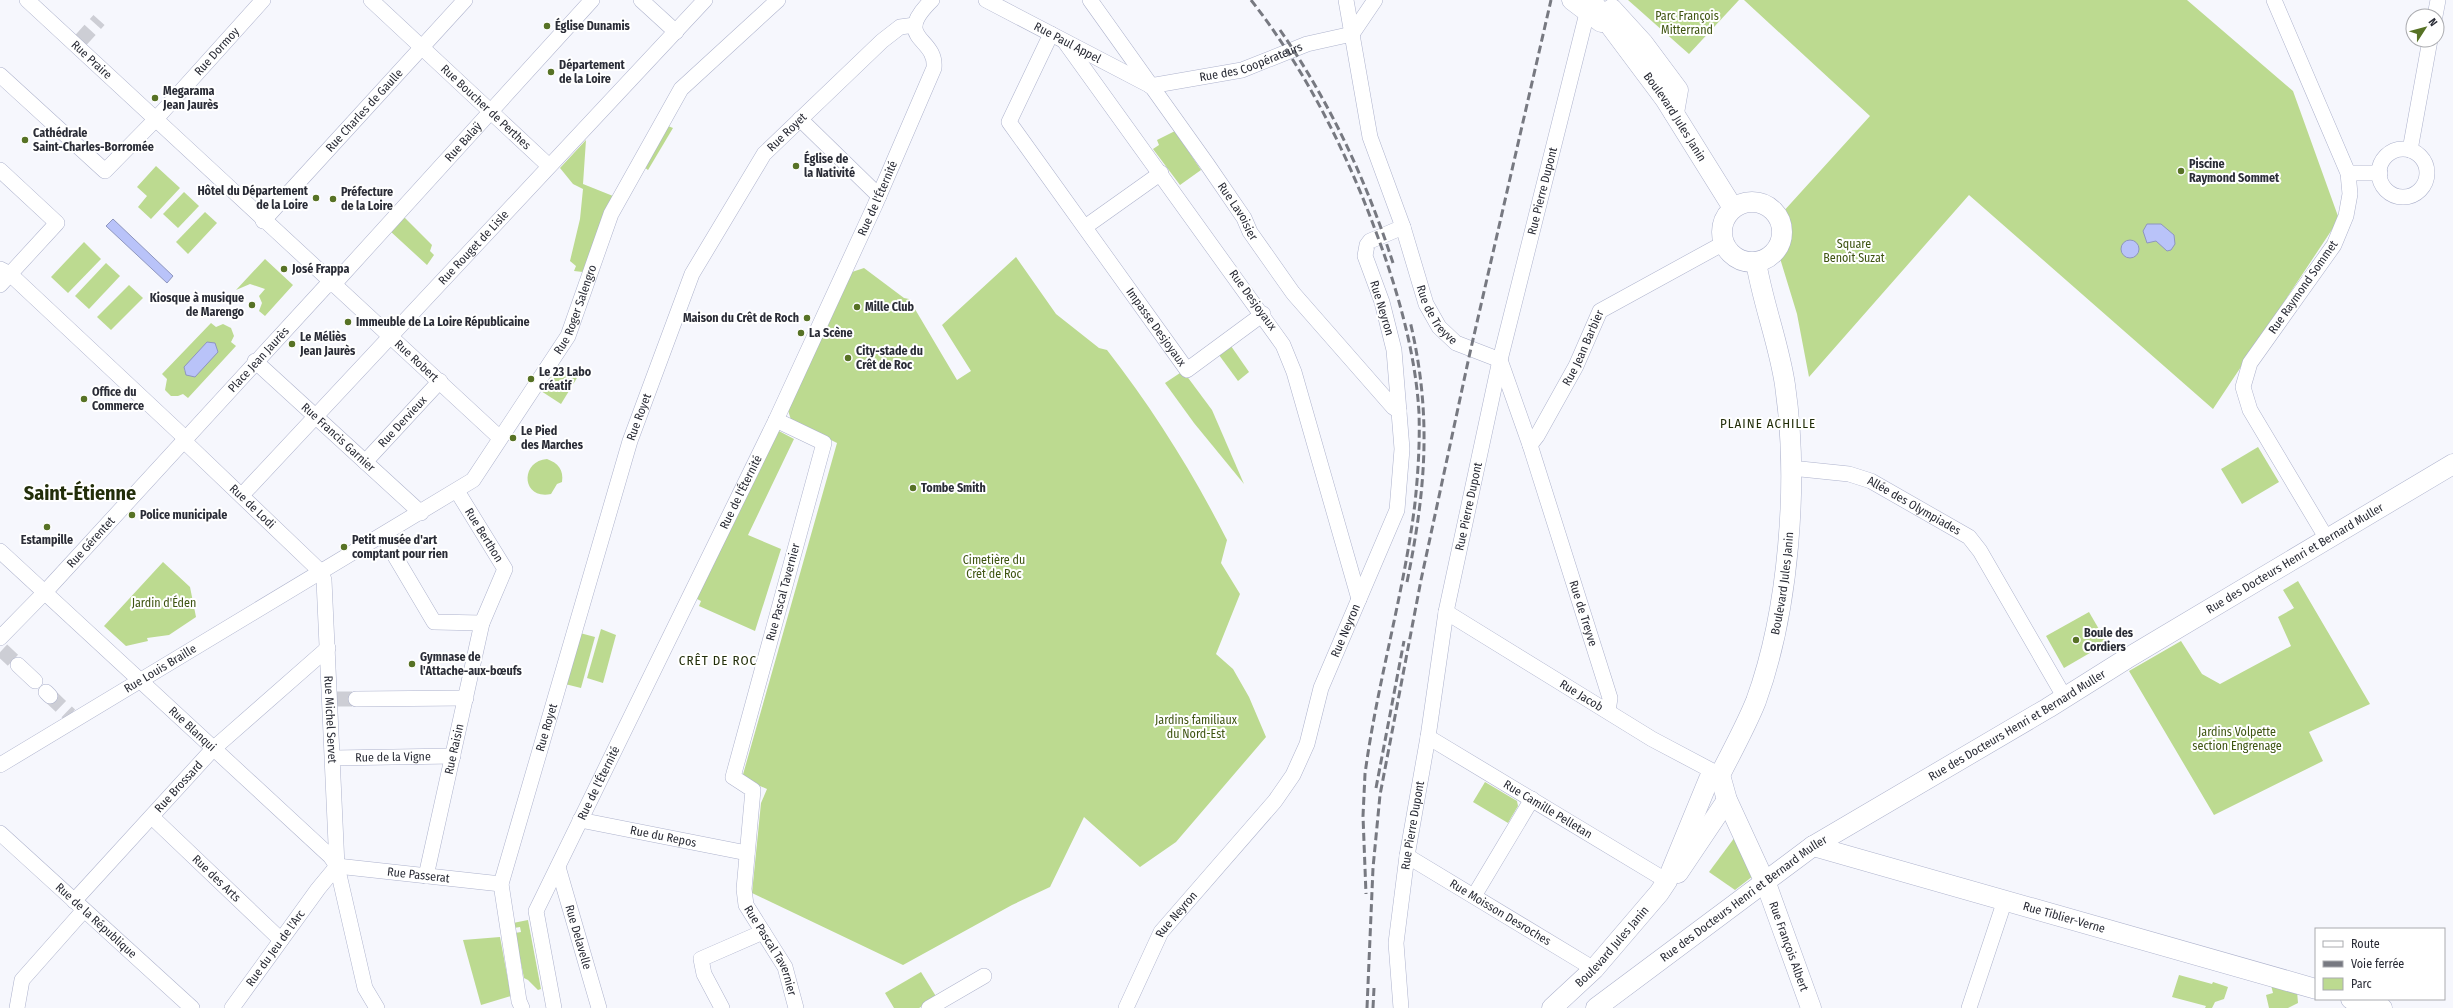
<svg xmlns="http://www.w3.org/2000/svg" width="2453" height="1008" font-family="'Fira Sans Condensed',sans-serif">
<style>
.green{fill:#bcda90;fill-rule:evenodd}
.water{fill:#b9c3f9;stroke:#8e96be}
.lines{fill:none;stroke-linecap:round;stroke-linejoin:round}
.minor-tunnel{stroke:#cdced5;stroke-width:15;stroke-dasharray:15 8;stroke-linecap:butt}
.minor-casing{stroke:#aeb3cd;stroke-width:16}
.major-casing{stroke:#aeb3cd;stroke-width:21}
.minor{stroke:#fff;stroke-width:15}
.major{stroke:#fff;stroke-width:20}
.rail{stroke:#777981;stroke-width:3;stroke-dasharray:8 4;stroke-linecap:butt}
.poi-dot{fill:#577225;stroke:#fff;stroke-width:1.5}
.labels{text-anchor:middle;stroke-width:4;stroke-linejoin:round;paint-order:stroke}
.park-label{font-size:12px;fill:#3e5411;stroke:#fff}
.poi-label{font-size:12px;font-weight:bold;fill:#2a2c36;stroke:#fff;text-anchor:start}
.street-label{font-size:12px;fill:#2a2c36;stroke:#fff}
.neighbourhood-label{font-size:13px;letter-spacing:1px;fill:#222e0a;stroke:#fff}
.town-label{font-size:20px;font-weight:bold;fill:#222e0a;stroke:#fff}
</style>
<rect width="100%" height="100%" fill="#f6f7fd"/>
<g class="green">
<polygon points="1628,0 1739,0 1689,54"/>
<polygon points="1744,0 2187,0 2293,91 2339,219 2213,409 1969,195 1809,377 1797,314 1779,255 1786,231 1782,213 1870,116"/>
<polygon points="668,126 673,128 648,170 644,167"/>
<polygon points="1175,131 1201,170 1180,185 1153,149 1159,145 1157,140"/>
<polygon points="586,140 583,184 613,196 583,272 574,271 576,266 570,261 580,219 583,189 573,184 560,168"/>
<polygon points="156,166 180,188 151,219 138,207 147,196 137,187"/>
<polygon points="184,192 199,206 178,228 163,214"/>
<polygon points="205,212 217,223 188,254 176,242"/>
<polygon points="403,216 432,245 430,251 434,255 427,265 390,231"/>
<polygon points="84,242 101,259 68,293 51,277"/>
<path d="M1016,257L1056,314L1099,348L1107,350C1153,409 1193,473 1227,540L1221,563L1240,594L1216,654L1233,669L1249,697L1266,737L1176,842L1140,867L1084,817L1050,887L1012,905L903,965L752,893L761,803L767,789L742,778L837,443L791,420L787,407L852,272L864,268L904,298L909,299L957,380L971,371L942,325Z"/>
<polygon points="265,259 293,285 265,316 259,311 262,303 259,296 265,289 250,284 236,290"/>
<polygon points="106,263 120,276 89,309 75,296"/>
<polygon points="129,285 143,298 111,330 97,317"/>
<path d="M211,323L216,327L223,324L231,328L234,336L231,342L236,346L188,398L183,394L178,396H171L165,390L167,379L162,374ZM207,342L216,351L194,377L184,370L185,368Z"/>
<polygon points="1231,346 1249,372 1238,381 1219,355"/>
<polygon points="559,365 580,373 561,404 541,391"/>
<polygon points="1183,371 1212,410 1244,484 1194,423 1165,383"/>
<polygon points="777,430 794,439 748,535 781,549 755,631 699,606 701,601 695,598"/>
<polygon points="2258,447 2279,482 2242,504 2221,469"/>
<path d="M547,459C558,463 564,470 562,482L557,484L551,494C521,500 520,461 547,459Z"/>
<polygon points="163,562 190,587 196,617 169,635 147,638 148,641 126,646 104,626"/>
<polygon points="2298,581 2370,704 2309,732 2323,761 2214,815 2129,671 2181,641 2202,674 2220,684 2291,646 2278,617 2294,608 2283,590"/>
<polygon points="2089,612 2107,643 2064,668 2046,636"/>
<polygon points="601,629 616,635 603,683 587,678"/>
<polygon points="580,633 595,637 581,688 565,684"/>
<polygon points="1485,782 1517,801 1518,806 1508,823 1473,802"/>
<polygon points="1735,837 1753,876 1735,890 1709,872"/>
<polygon points="528,920 541,989 538,990 528,980 524,978 515,933 521,932 520,927 514,928 513,923"/>
<polygon points="500,937 511,996 481,1005 463,940"/>
<polygon points="921,972 937,998 919,1008 894,1008 885,993"/>
<polygon points="2179,975 2212,984 2213,982 2228,987 2224,999 2215,1002 2212,1008 2205,1008 2206,1006 2172,997"/>
<polygon points="2271,985 2297,991 2298,1003 2288,1008 2269,1008 2266,995 2273,993"/>
</g>
<g class="water">
<polygon points="113,219 173,276 167,283 106,226"/>
<polygon points="2147,224 2161,224 2174,235 2175,244 2171,250 2167,251 2156,241 2147,243 2143,231"/>
<circle cx="2130" cy="249" r="9"/>
<polygon points="207,342 215,343 218,352 195,377 186,375 184,367"/>
</g>
<g class="lines">
<g class="minor-tunnel">
<polyline points="80,41 99,20"/>
<polyline points="2,650 18,665"/>
<polyline points="50,696 70,715"/>
<polyline points="337,699 356,699"/>
</g>
<defs>
<g id="minor">
<path id="s1" d="M27,0L500,438"/>
<path id="s2" d="M371,0L549,166"/>
<polyline points="641,0 676,32"/>
<path id="s3" d="M986,0L1147,84"/>
<path id="s4" d="M1090,0L1207,164L1244,218L1250,232L1293,293L1393,407L1399,411"/>
<path id="s5" d="M1346,0L1370,137L1403,227L1426,304L1439,327L1456,343L1500,360L1530,445L1610,698L1608,711"/>
<polyline points="2274,0 2348,173 2350,194 2346,216 2334,245 2250,363 2243,387 2250,410 2327,539"/>
<polyline points="2435,16 2438,0"/>
<path id="s6" d="M1051,34L1009,122L1187,370L1263,314"/>
<polyline points="1352,34 1375,0"/>
<polyline points="1065,42 1283,345 1294,372 1359,599"/>
<path id="s7" d="M0,75L105,171L155,120L263,0"/>
<path id="s8" d="M1150,86L1242,70L1307,44L1352,34"/>
<polyline points="800,119 879,196"/>
<circle cx="2403" cy="173" r="24"/>
<polyline points="2410,150 2430,40"/>
<polyline points="0,170 57,223 0,285"/>
<polyline points="2348,173 2380,173"/>
<path id="s9" d="M263,221L465,0"/>
<polyline points="1085,227 1161,173"/>
<path id="s10" d="M0,269L10,274L183,436L184,441L321,572L324,580L337,866L365,988L377,1008"/>
<path id="s11" d="M334,284L592,0"/>
<path id="s12" d="M255,361L421,513"/>
<path id="s13" d="M776,420L824,443L733,777L753,790L744,889L746,905L785,967L796,1008"/>
<path id="s14" d="M1530,445L1537,436L1576,366L1600,311L1724,243"/>
<path id="s15" d="M365,462L440,381"/>
<path id="s16" d="M1791,468L1849,474L1871,481L1969,537L1980,551L2065,698"/>
<path id="s17" d="M242,495L705,0"/>
<polyline points="383,536 434,622 482,623"/>
<path id="s18" d="M0,551L330,856L337,866"/>
<path id="s19" d="M1446,612L1652,739L1720,775"/>
<path id="s20" d="M0,638L46,591L326,286L334,284"/>
<polyline points="18,665 35,681"/>
<polyline points="46,692 50,696"/>
<polyline points="356,699 466,698"/>
<path id="s21" d="M1428,737L1667,881"/>
<path id="s22" d="M333,758L453,756"/>
<path id="s23" d="M0,765L473,480L568,336L611,214L681,89L778,0"/>
<path id="s24" d="M152,817L281,940"/>
<path id="s25" d="M580,820L747,853"/>
<path id="s26" d="M0,833L192,1008"/>
<path id="s27" d="M1407,856L1594,969"/>
<path id="s28" d="M337,866L501,884"/>
<path id="s29" d="M558,867L599,1008"/>
<path id="s30" d="M426,876L482,623L505,569L457,491"/>
<polyline points="1474,896 1532,799"/>
<path id="s31" d="M74,901L213,749L328,648"/>
<polyline points="17,1008 22,980 84,910"/>
<path id="s32" d="M232,1008L318,889L337,866"/>
<path id="s33" d="M522,1008L519,1001L501,884L630,441L692,274L764,154L882,41L900,27L915,25"/>
<path id="s34" d="M554,1008L536,911L776,420L875,205L934,68C937,36 891,40 932,0"/>
<polyline points="722,1008 704,974 701,959 763,932"/>
<polyline points="929,1008 984,976"/>
<path id="s35" d="M1126,1008L1161,932L1275,801L1293,775L1307,744L1321,688L1397,510L1402,449L1394,350L1382,302L1365,256L1367,245L1370,241L1403,227"/>
<path id="s36" d="M1401,1008L1396,943L1407,856L1428,737L1446,612L1500,360L1587,13"/>
<polyline points="1969,1008 2005,900"/>
</g>
<g id="major">
<polyline points="1572,0 1601,22"/>
<path id="s37" d="M1591,0L1665,99L1733,208"/>
<polyline points="1612,9 1643,43 1678,90 1674,113"/>
<circle cx="1752" cy="232" r="30"/>
<path id="s38" d="M1720,775L1727,800L1768,889L1811,1008"/>
<path id="s39" d="M1813,846L2316,989"/>
<polyline points="1678,873 1727,800"/>
<polyline points="2351,999 2382,1008"/>
<path id="s40" d="M1552,1008L1594,969L1659,893L1667,881L1709,779L1720,775C1732,751 1746,726 1756,701C1789,610 1799,482 1785,385C1779,344 1763,304 1756,262"/>
<path id="s41" d="M1596,1008L1813,846L2048,708L2126,659L2453,464"/>
</g>
</defs>
<use href="#minor" class="minor-casing"/>
<use href="#major" class="major-casing"/>
<use href="#minor" class="minor"/>
<use href="#major" class="major"/>
<g class="rail">
<path d="M1251,0C1311,77 1353,165 1385,257C1402,307 1416,360 1419,413C1420,443 1418,474 1415,503C1404,594 1377,683 1365,774L1363,816L1366,894"/>
<path d="M1280,30C1330,102 1366,180 1393,263"/>
<path d="M1407,582C1426,489 1432,414 1410,321"/>
<polyline points="1376,788 1404,641"/>
<polyline points="1367,1008 1373,868 1380,795 1421,580 1469,357 1551,0"/>
<polyline points="1373,1008 1374,988"/>
</g>
</g>
<g class="poi-dot">
<circle cx="547" cy="26" r="4"/>
<circle cx="551" cy="72" r="4"/>
<circle cx="155" cy="98" r="4"/>
<circle cx="25" cy="140" r="4"/>
<circle cx="796" cy="166" r="4"/>
<circle cx="2181" cy="171" r="4"/>
<circle cx="316" cy="198" r="4"/>
<circle cx="333" cy="199" r="4"/>
<circle cx="284" cy="269" r="4"/>
<circle cx="252" cy="305" r="4"/>
<circle cx="857" cy="307" r="4"/>
<circle cx="807" cy="318" r="4"/>
<circle cx="348" cy="322" r="4"/>
<circle cx="801" cy="333" r="4"/>
<circle cx="292" cy="344" r="4"/>
<circle cx="848" cy="358" r="4"/>
<circle cx="531" cy="379" r="4"/>
<circle cx="84" cy="399" r="4"/>
<circle cx="513" cy="438" r="4"/>
<circle cx="913" cy="488" r="4"/>
<circle cx="132" cy="515" r="4"/>
<circle cx="47" cy="527" r="4"/>
<circle cx="344" cy="547" r="4"/>
<circle cx="2076" cy="640" r="4"/>
<circle cx="412" cy="664" r="4"/>
</g>
<g class="labels">
<g class="park-label">
<text x="1687" y="20">Parc François<tspan x="1687" dy="14">Mitterrand</tspan></text>
<text x="1854" y="248">Square<tspan x="1854" dy="14">Benoît Suzat</tspan></text>
<text x="994" y="564">Cimetière du<tspan x="994" dy="14">Crêt de Roc</tspan></text>
<text x="164" y="607">Jardin d'Éden</text>
<text x="1196" y="724">Jardins familiaux<tspan x="1196" dy="14">du Nord-Est</tspan></text>
<text x="2237" y="736">Jardins Volpette<tspan x="2237" dy="14">section Engrenage</tspan></text>
</g>
<g class="poi-label">
<text x="555" y="30">Église Dunamis</text>
<text x="559" y="69">Département<tspan x="559" dy="14">de la Loire</tspan></text>
<text x="163" y="95">Megarama<tspan x="163" dy="14">Jean Jaurès</tspan></text>
<text x="33" y="137">Cathédrale<tspan x="33" dy="14">Saint-Charles-Borromée</tspan></text>
<text x="804" y="163">Église de<tspan x="804" dy="14">la Nativité</tspan></text>
<text x="2189" y="168">Piscine<tspan x="2189" dy="14">Raymond Sommet</tspan></text>
<text x="308" y="195" text-anchor="end">Hôtel du Département<tspan x="308" dy="14">de la Loire</tspan></text>
<text x="341" y="196">Préfecture<tspan x="341" dy="14">de la Loire</tspan></text>
<text x="292" y="273">José Frappa</text>
<text x="244" y="302" text-anchor="end">Kiosque à musique<tspan x="244" dy="14">de Marengo</tspan></text>
<text x="865" y="311">Mille Club</text>
<text x="799" y="322" text-anchor="end">Maison du Crêt de Roch</text>
<text x="356" y="326">Immeuble de La Loire Républicaine</text>
<text x="809" y="337">La Scène</text>
<text x="300" y="341">Le Méliès<tspan x="300" dy="14">Jean Jaurès</tspan></text>
<text x="856" y="355">City-stade du<tspan x="856" dy="14">Crêt de Roc</tspan></text>
<text x="539" y="376">Le 23 Labo<tspan x="539" dy="14">créatif</tspan></text>
<text x="92" y="396">Office du<tspan x="92" dy="14">Commerce</tspan></text>
<text x="521" y="435">Le Pied<tspan x="521" dy="14">des Marches</tspan></text>
<text x="921" y="492">Tombe Smith</text>
<text x="140" y="519">Police municipale</text>
<text x="47" y="544" text-anchor="middle">Estampille</text>
<text x="352" y="544">Petit musée d'art<tspan x="352" dy="14">comptant pour rien</tspan></text>
<text x="2084" y="637">Boule des<tspan x="2084" dy="14">Cordiers</tspan></text>
<text x="420" y="661">Gymnase de<tspan x="420" dy="14">l'Attache-aux-bœufs</tspan></text>
</g>
<g class="street-label">
<text dy="4" stroke="none"><textPath href="#s3" startOffset="92">Rue Paul Appel</textPath></text>
<text dy="4" stroke="none"><textPath href="#s7" startOffset="306">Rue Dormoy</textPath></text>
<text dy="4" stroke="none"><textPath href="#s1" startOffset="88">Rue Praire</textPath></text>
<text dy="4" stroke="none"><textPath href="#s8" startOffset="104">Rue des Coopérateurs</textPath></text>
<text dy="4" stroke="none"><textPath href="#s2" startOffset="157">Rue Boucher de Perthes</textPath></text>
<text dy="4" stroke="none"><textPath href="#s9" startOffset="150">Rue Charles de Gaulle</textPath></text>
<text dy="4" stroke="none"><textPath href="#s37" startOffset="144">Boulevard Jules Janin</textPath></text>
<text dy="4" stroke="none"><textPath href="#s33" startOffset="937">Rue Royet</textPath></text>
<text dy="4" stroke="none"><textPath href="#s11" startOffset="192">Rue Balaÿ</textPath></text>
<text dy="4" stroke="none"><textPath href="#s36" startOffset="832">Rue Pierre Dupont</textPath></text>
<text dy="4" stroke="none"><textPath href="#s34" startOffset="889">Rue de l'Éternité</textPath></text>
<text dy="4" stroke="none"><textPath href="#s4" startOffset="258">Rue Lavoisier</textPath></text>
<text dy="4" stroke="none"><textPath href="#s17" startOffset="339">Rue Rouget de Lisle</textPath></text>
<text transform="translate(2303 287) rotate(-55)" y="4">Rue Raymond Sommet</text>
<text transform="translate(1253 300) rotate(54)" y="4">Rue Desjoyaux</text>
<text transform="translate(1382 308) rotate(73)" y="4">Rue Neyron</text>
<text dy="4" stroke="none"><textPath href="#s23" startOffset="752">Rue Roger Salengro</textPath></text>
<text dy="4" stroke="none"><textPath href="#s5" startOffset="330">Rue de Treyve</textPath></text>
<text dy="4" stroke="none"><textPath href="#s6" startOffset="350">Impasse Desjoyaux</textPath></text>
<text dy="4" stroke="none"><textPath href="#s14" startOffset="111">Rue Jean Barbier</textPath></text>
<text dy="4" stroke="none"><textPath href="#s20" startOffset="380">Place Jean Jaurès</textPath></text>
<text dy="4" stroke="none"><textPath href="#s1" startOffset="531">Rue Robert</textPath></text>
<text dy="4" stroke="none"><textPath href="#s33" startOffset="613">Rue Royet</textPath></text>
<text dy="4" stroke="none"><textPath href="#s15" startOffset="55">Rue Dervieux</textPath></text>
<text dy="4" stroke="none"><textPath href="#s12" startOffset="113">Rue Francis Garnier</textPath></text>
<text dy="4" stroke="none"><textPath href="#s34" startOffset="565">Rue de l'Éternité</textPath></text>
<text dy="4" stroke="none"><textPath href="#s10" startOffset="348">Rue de Lodi</textPath></text>
<text dy="4" stroke="none"><textPath href="#s16" startOffset="131">Allée des Olympiades</textPath></text>
<text dy="4" stroke="none"><textPath href="#s36" startOffset="508">Rue Pierre Dupont</textPath></text>
<text transform="translate(484 535) rotate(58)" y="4">Rue Berthon</text>
<text dy="4" stroke="none"><textPath href="#s20" startOffset="132">Rue Gérentet</textPath></text>
<text dy="4" stroke="none"><textPath href="#s41" startOffset="832">Rue des Docteurs Henri et Bernard Muller</textPath></text>
<text dy="4" stroke="none"><textPath href="#s40" startOffset="497">Boulevard Jules Janin</textPath></text>
<text transform="translate(783 592) rotate(-75)" y="4">Rue Pascal Tavernier</text>
<text dy="4" stroke="none"><textPath href="#s5" startOffset="679">Rue de Treyve</textPath></text>
<text dy="4" stroke="none"><textPath href="#s35" startOffset="443">Rue Neyron</textPath></text>
<text dy="4" stroke="none"><textPath href="#s23" startOffset="187">Rue Louis Braille</textPath></text>
<text dy="4" stroke="none"><textPath href="#s19" startOffset="159">Rue Jacob</textPath></text>
<text dy="4" stroke="none"><textPath href="#s10" startOffset="591">Rue Michel Servet</textPath></text>
<text dy="4" stroke="none"><textPath href="#s41" startOffset="508">Rue des Docteurs Henri et Bernard Muller</textPath></text>
<text dy="4" stroke="none"><textPath href="#s33" startOffset="289">Rue Royet</textPath></text>
<text dy="4" stroke="none"><textPath href="#s18" startOffset="262">Rue Blanqui</textPath></text>
<text dy="4" stroke="none"><textPath href="#s30" startOffset="130">Rue Raisin</textPath></text>
<text dy="4" stroke="none"><textPath href="#s22" startOffset="60">Rue de la Vigne</textPath></text>
<text dy="4" stroke="none"><textPath href="#s34" startOffset="241">Rue de l'Éternité</textPath></text>
<text dy="4" stroke="none"><textPath href="#s31" startOffset="155">Rue Brossard</textPath></text>
<text dy="4" stroke="none"><textPath href="#s21" startOffset="140">Rue Camille Pelletan</textPath></text>
<text dy="4" stroke="none"><textPath href="#s36" startOffset="184">Rue Pierre Dupont</textPath></text>
<text dy="4" stroke="none"><textPath href="#s25" startOffset="85">Rue du Repos</textPath></text>
<text dy="4" stroke="none"><textPath href="#s28" startOffset="82">Rue Passerat</textPath></text>
<text dy="4" stroke="none"><textPath href="#s24" startOffset="89">Rue des Arts</textPath></text>
<text dy="4" stroke="none"><textPath href="#s41" startOffset="184">Rue des Docteurs Henri et Bernard Muller</textPath></text>
<text dy="4" stroke="none"><textPath href="#s27" startOffset="109">Rue Moisson Desroches</textPath></text>
<text dy="4" stroke="none"><textPath href="#s35" startOffset="107">Rue Neyron</textPath></text>
<text dy="4" stroke="none"><textPath href="#s39" startOffset="261">Rue Tiblier-Verne</textPath></text>
<text dy="4" stroke="none"><textPath href="#s26" startOffset="130">Rue de la République</textPath></text>
<text dy="4" stroke="none"><textPath href="#s29" startOffset="73">Rue Delavelle</textPath></text>
<text dy="4" stroke="none"><textPath href="#s40" startOffset="86">Boulevard Jules Janin</textPath></text>
<text dy="4" stroke="none"><textPath href="#s38" startOffset="185">Rue François Albert</textPath></text>
<text dy="4" stroke="none"><textPath href="#s32" startOffset="74">Rue du Jeu de l'Arc</textPath></text>
<text dy="4" stroke="none"><textPath href="#s13" startOffset="591">Rue Pascal Tavernier</textPath></text>
</g>
<g class="neighbourhood-label">
<text x="1768" y="428">PLAINE ACHILLE</text>
<text x="718" y="665">CRÊT DE ROC</text>
</g>
<g class="town-label">
<text x="80" y="500">Saint-Étienne</text>
</g>
</g>
<rect x="2315" y="928" width="130" height="72" fill="#ffffff" stroke="#aaabaf"/>
<rect x="2323" y="941" width="20" height="6" fill="#ffffff" stroke="#aaabaf"/>
<text x="2351" y="948" font-size="12" fill="#2a2c36">Route</text>
<rect x="2323" y="961" width="20" height="6" fill="#777981" stroke="#aaabaf"/>
<text x="2351" y="968" font-size="12" fill="#2a2c36">Voie ferrée</text>
<rect x="2323" y="978" width="20" height="12" fill="#bcda90" stroke="#aaabaf"/>
<text x="2351" y="988" font-size="12" fill="#2a2c36">Parc</text>
<g transform="translate(2425 28) rotate(54)"><circle r="19" fill="#ffffff" stroke="#aaabaf"/>
<path d="M0-3L7 15L0 10L-7 15Z" fill="#577225"/>
<text y="-6" font-size="11" font-weight="bold" text-anchor="middle" fill="#2a2c36">N</text>
</g>
</svg>
